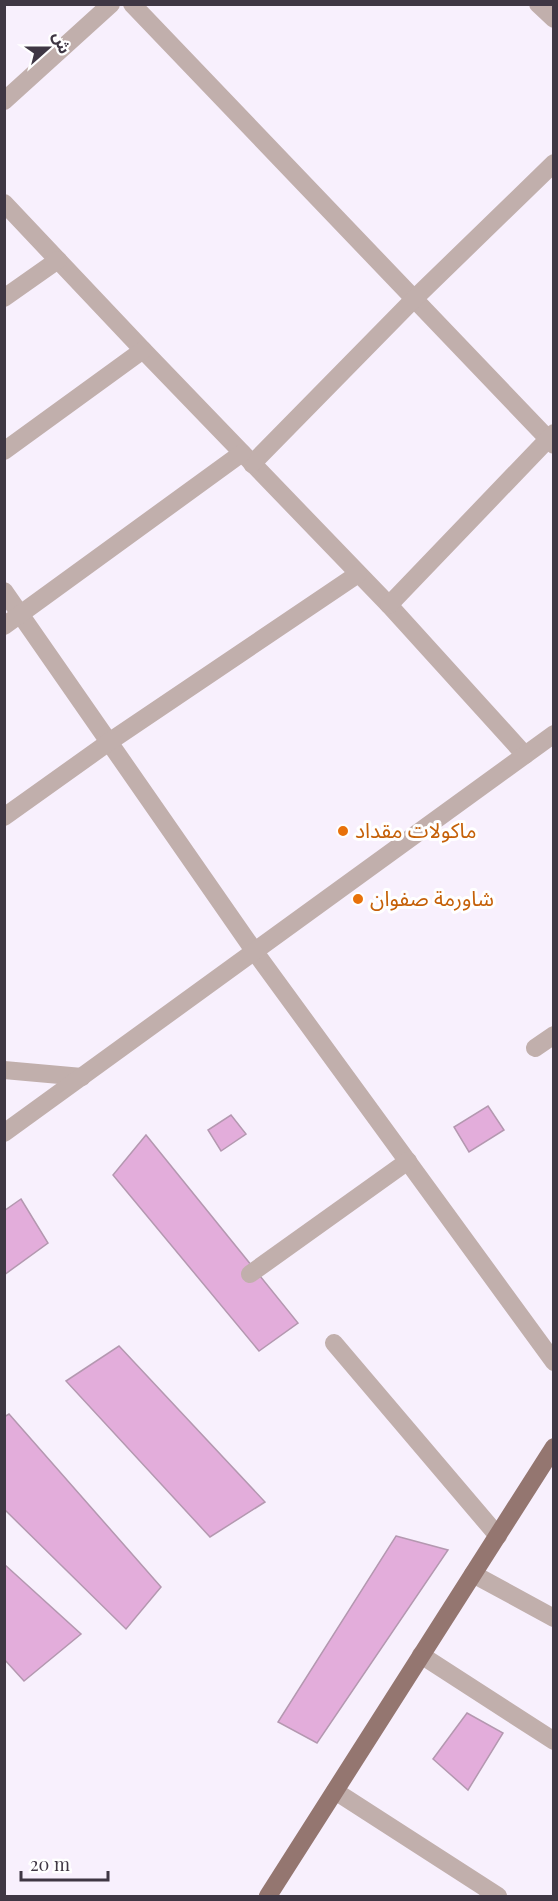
<svg xmlns="http://www.w3.org/2000/svg" width="558" height="1901" font-family="'Playfair Display','Noto Sans Arabic',serif">
<style>
.building{fill:#e3addb;stroke:#b498b0;stroke-width:1.5}
.lines{fill:none;stroke-linecap:round;stroke-linejoin:round}
.minor{stroke:#c1afac;stroke-width:18}
.major{stroke:#947670;stroke-width:18}
.food-dot{fill:#e8710a;stroke:#fff;stroke-width:2}
.labels{text-anchor:middle;stroke-width:6;stroke-linejoin:round;paint-order:stroke}
.food-label{font-size:21px;fill:#c56008;stroke:#fff;text-anchor:start}
</style>
<rect width="100%" height="100%" fill="#f8f0fd"/>
<g class="building">
<polygon points="488,1106 504,1130 469,1152 454,1127"/>
<polygon points="231,1115 246,1134 221,1151 208,1130"/>
<polygon points="146,1135 298,1323 259,1351 113,1175"/>
<polygon points="21,1199 48,1243 4,1275 4,1211"/>
<polygon points="119,1346 265,1502 210,1537 66,1381"/>
<polygon points="9,1414 161,1587 126,1629 4,1509 4,1417"/>
<polygon points="396,1536 448,1550 317,1743 278,1722"/>
<polygon points="4,1564 81,1634 24,1681 4,1659"/>
<polygon points="467,1713 503,1733 468,1790 433,1759"/>
</g>
<g class="lines">
<g class="minor">
<polyline points="132,4 554,445"/>
<polyline points="538,4 554,19"/>
<polyline points="4,101 111,4"/>
<polyline points="4,203 143,350 389,605 525,755"/>
<polyline points="4,298 58,260"/>
<polyline points="4,451 143,350"/>
<polyline points="252,464 414,299 554,163"/>
<polyline points="4,591 255,952 554,1362"/>
<polyline points="389,605 554,433"/>
<polyline points="4,626 242,453"/>
<polyline points="4,817 109,742 358,574"/>
<polyline points="535,1048 554,1035"/>
<polyline points="4,1070 82,1077"/>
<polyline points="4,1133 554,734"/>
<polyline points="250,1274 408,1161"/>
<polyline points="334,1343 498,1536"/>
<polyline points="473,1574 554,1618"/>
<polyline points="421,1655 554,1741"/>
<polyline points="335,1791 498,1896"/>
</g>
<polyline class="major" points="268,1896 554,1447"/>
</g>
<g class="food-dot">
<circle cx="343" cy="831" r="6"/>
<circle cx="358" cy="899" r="6"/>
</g>
<g class="labels">
<g class="food-label">
<text x="355" y="838">ماكولات مقداد</text>
<text x="370" y="906">شاورمة صفوان</text>
</g>
</g>
<rect width="558" height="1901" fill="none" stroke="#3f3744" stroke-width="12"/>
<g transform="translate(48 48) rotate(69)" stroke="#ffffff" stroke-width="4.5" paint-order="stroke">
<path d="M0-4.5L10 22L0 15L-10 22Z" fill="#3f3744"/>
<text y="-9" font-size="16" font-weight="bold" text-anchor="middle" fill="#3f3744">ش</text>
</g>
<path d="M21 1871v9h87v-9" fill="none" stroke="#3f3744" stroke-width="3"/>
<text x="30" y="1871" font-size="18" fill="#3f3744" stroke="#ffffff" stroke-width="4.5" paint-order="stroke">20 m</text>
</svg>
